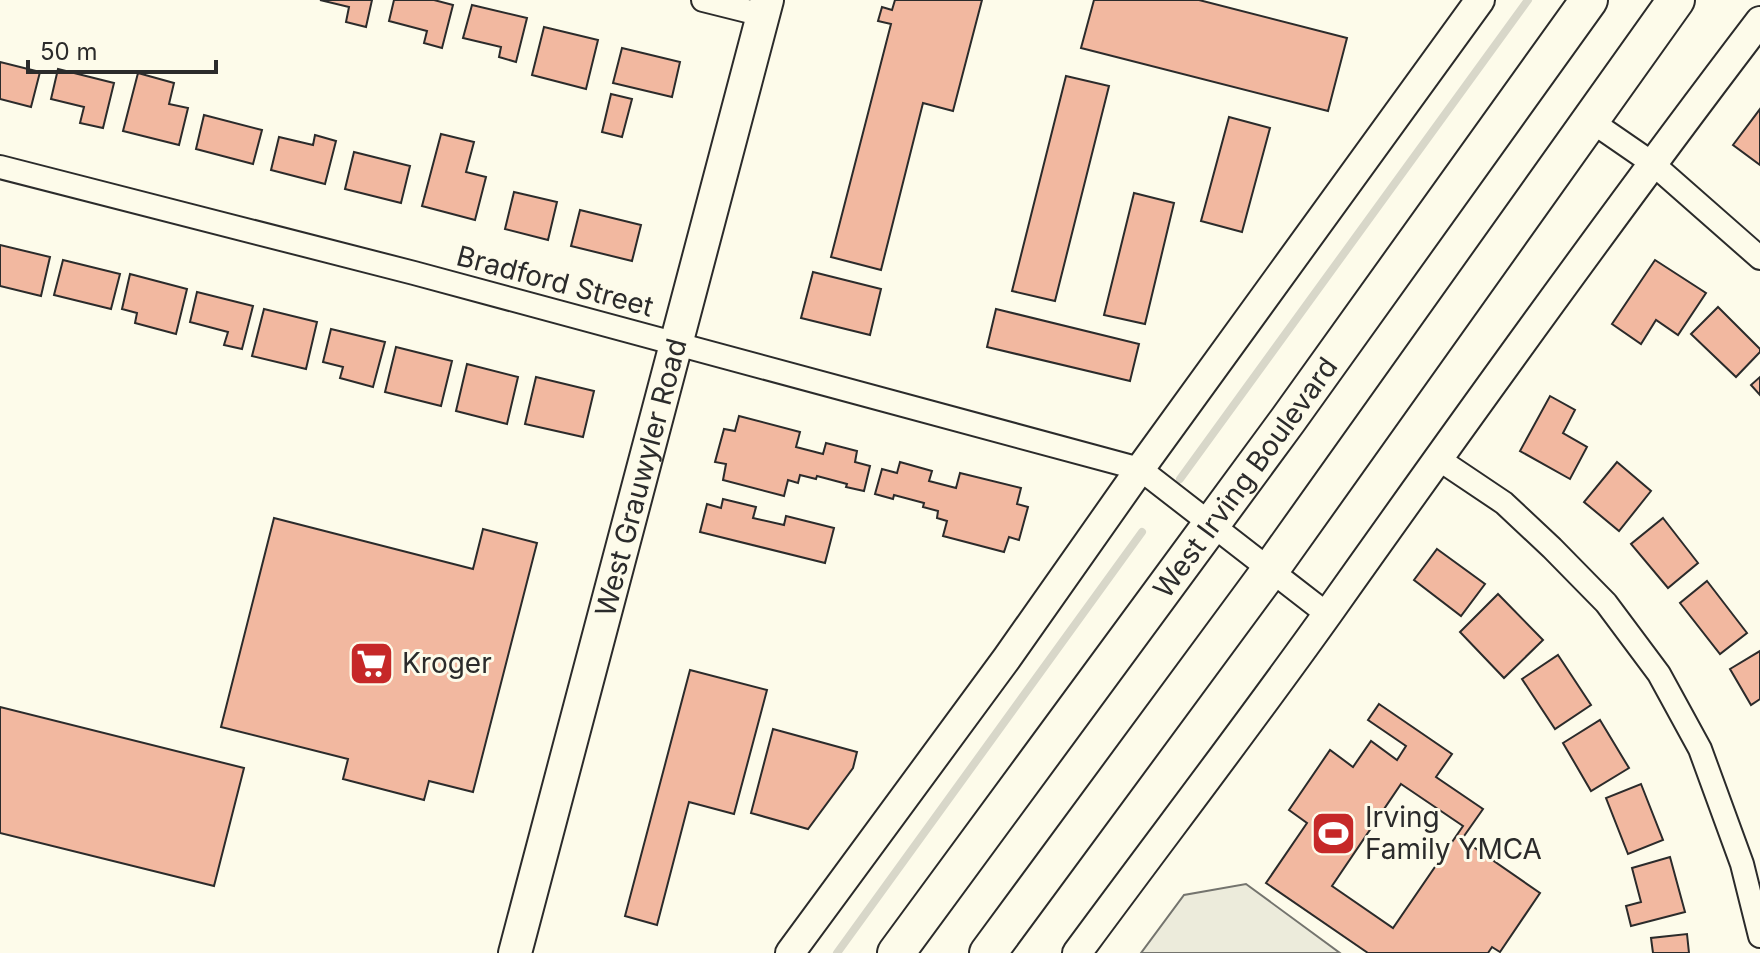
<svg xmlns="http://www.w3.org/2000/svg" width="1760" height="953" font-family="Inter,sans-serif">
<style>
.green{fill:#ecebdb;stroke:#74746e;stroke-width:2}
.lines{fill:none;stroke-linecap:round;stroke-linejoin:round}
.stream{stroke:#d8d7c9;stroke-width:8}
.building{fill:#f2b8a0;stroke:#2b2b2b;stroke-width:2;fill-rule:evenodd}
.minor-casing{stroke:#2b2b2b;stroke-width:26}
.tertiary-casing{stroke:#2b2b2b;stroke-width:32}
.secondary-casing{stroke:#2b2b2b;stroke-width:36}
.primary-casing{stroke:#2b2b2b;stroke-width:40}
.minor{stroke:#fdfbea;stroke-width:22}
.tertiary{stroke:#fdfbea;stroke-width:28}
.secondary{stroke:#fdfbea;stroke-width:32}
.primary{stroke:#fdfbea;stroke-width:36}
.labels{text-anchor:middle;stroke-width:6;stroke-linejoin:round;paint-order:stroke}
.street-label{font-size:28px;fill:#2b2b2b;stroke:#fdfbea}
.poi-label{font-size:28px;fill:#2b2b2b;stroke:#fdfbea;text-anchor:start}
</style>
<rect width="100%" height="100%" fill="#fdfbea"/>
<polygon class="green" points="1246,884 1340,953 1141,953 1184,895"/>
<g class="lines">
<g class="stream">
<polyline points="1180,479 1528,0"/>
<polyline points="837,953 1142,532"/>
</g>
</g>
<g class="building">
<polygon points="320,0 372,0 366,27 346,22 349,7"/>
<polygon points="394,0 434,0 453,5 442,48 424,43 427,31 389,21"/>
<polygon points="895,0 982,0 953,111 923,103 881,270 831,257 891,24 878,21 882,7 892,10"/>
<polygon points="1094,0 1199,0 1347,38 1328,111 1081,48"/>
<polygon points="472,5 527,18 516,62 499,57 501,47 463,38"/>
<polygon points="544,27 598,40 586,89 532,75"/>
<polygon points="622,48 680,62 672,97 613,83"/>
<polygon points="0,62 40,72 31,107 0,99"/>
<polygon points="58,69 114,83 103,128 80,123 84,107 51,99"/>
<polygon points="138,73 174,83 169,104 188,108 179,145 123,131"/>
<polygon points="1066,76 1109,86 1055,301 1012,291"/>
<polygon points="611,94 632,99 622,137 602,132"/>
<polygon points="1760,109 1760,165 1733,145"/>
<polygon points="204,115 262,130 253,164 196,149"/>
<polygon points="1229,117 1270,128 1242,232 1201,221"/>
<polygon points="441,134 474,142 466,172 486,177 475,220 422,206"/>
<polygon points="315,135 336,141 325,184 271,170 279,137 313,145"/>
<polygon points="354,152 410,166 401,203 345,189"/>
<polygon points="514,192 557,202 548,240 505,229"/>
<polygon points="1134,193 1174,203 1145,324 1104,315"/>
<polygon points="580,210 641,225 632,261 571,246"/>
<polygon points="0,245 50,257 41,296 0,286"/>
<polygon points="63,260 120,274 111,309 54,295"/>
<polygon points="1655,260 1706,293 1678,335 1656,320 1641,344 1612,324"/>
<polygon points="813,272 881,289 870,335 801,318"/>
<polygon points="130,274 187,289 176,334 135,323 137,313 122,309"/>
<polygon points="197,292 253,306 242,349 224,345 228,332 190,322"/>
<polygon points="1718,307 1760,349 1760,352 1736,377 1691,334"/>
<polygon points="264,309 317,322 306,369 252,356"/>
<polygon points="996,309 1139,344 1130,381 987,347"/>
<polygon points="331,329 385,342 373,387 340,378 343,367 323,362"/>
<polygon points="396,347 452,361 441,406 385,392"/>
<polygon points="467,364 518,377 507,424 456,411"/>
<polygon points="536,377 594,391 583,437 525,424"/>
<polygon points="1760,377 1760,395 1751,385"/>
<polygon points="1550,396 1575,410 1563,433 1587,447 1570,479 1520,451"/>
<polygon points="739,416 800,432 796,447 823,454 826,443 857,451 855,462 870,466 864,491 846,487 847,484 817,476 816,479 800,475 798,483 788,480 784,496 723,480 726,464 715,462 724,429 735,431"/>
<polygon points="900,462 932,471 929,481 956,488 960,473 1021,488 1017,504 1028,507 1019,540 1009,537 1004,552 943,536 947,521 937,518 938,511 923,507 924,503 894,495 893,499 875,494 882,469 897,473"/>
<polygon points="1617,462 1651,491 1619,531 1584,502"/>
<polygon points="723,499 756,507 753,518 784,525 786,516 834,528 825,563 700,532 707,504 721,508"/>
<polygon points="274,518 473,569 483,529 537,543 473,792 429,781 424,800 343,779 348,759 221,727"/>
<polygon points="1663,518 1698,563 1668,588 1631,544"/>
<polygon points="1437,549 1485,584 1461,616 1414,580"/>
<polygon points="1707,581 1747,633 1720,654 1680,603"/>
<polygon points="1498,594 1543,640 1504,678 1460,632"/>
<polygon points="1760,651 1760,699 1751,705 1730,669"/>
<polygon points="1558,655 1591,705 1555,729 1522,679"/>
<polygon points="690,670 767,690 734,814 689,802 657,925 625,916"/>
<path d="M1379,704L1452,754L1436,777L1483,809L1462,839L1540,893L1500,952L1492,947L1488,953H1368L1266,883L1307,823L1289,810L1330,750L1353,767L1371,741L1397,760L1406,746L1368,720ZM1401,784L1463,826L1393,928L1332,886Z"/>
<polygon points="0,707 244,768 214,886 0,833"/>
<polygon points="1600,720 1629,768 1591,791 1563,743"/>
<polygon points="773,729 857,752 853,768 808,829 751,813"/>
<polygon points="1641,784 1663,840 1628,854 1606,798"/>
<polygon points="1670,857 1685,912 1631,926 1626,906 1641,902 1632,868"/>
<polygon points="1687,934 1689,953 1653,953 1651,938"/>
</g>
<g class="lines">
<defs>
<g id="minor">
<polyline points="703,0 763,15"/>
<polyline points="1591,121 1652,163 1760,258"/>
<polyline points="0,167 414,273 1140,469 1327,614"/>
<polyline points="1437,458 1504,503 1552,548 1606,603 1659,674 1700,749 1742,864 1760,936"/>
</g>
<g id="tertiary">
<polyline points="790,953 1007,658 1140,469 1480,0"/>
<path d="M1077,953C1161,839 1247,727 1329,612C1470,413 1612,215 1760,21"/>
</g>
<g id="secondary">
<path id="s1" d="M515,953L767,0"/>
</g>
<g id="primary">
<path id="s2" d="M896,953L1288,420L1589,0"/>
<polyline points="988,953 1271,569 1676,0"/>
</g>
</defs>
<use href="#minor" class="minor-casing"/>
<use href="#tertiary" class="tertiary-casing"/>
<use href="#secondary" class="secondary-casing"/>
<use href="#primary" class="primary-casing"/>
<use href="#minor" class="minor"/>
<use href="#tertiary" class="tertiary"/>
<use href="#secondary" class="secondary"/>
<use href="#primary" class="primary"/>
</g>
<defs>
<symbol id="supermarket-square" viewBox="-11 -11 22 22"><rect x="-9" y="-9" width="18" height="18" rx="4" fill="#c62828" stroke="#fdfbea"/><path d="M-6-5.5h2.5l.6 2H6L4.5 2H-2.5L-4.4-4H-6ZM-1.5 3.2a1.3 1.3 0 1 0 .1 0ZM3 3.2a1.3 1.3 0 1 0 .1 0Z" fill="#fff"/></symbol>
<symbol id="stadium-square" viewBox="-11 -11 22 22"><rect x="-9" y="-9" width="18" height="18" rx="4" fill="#c62828" stroke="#fdfbea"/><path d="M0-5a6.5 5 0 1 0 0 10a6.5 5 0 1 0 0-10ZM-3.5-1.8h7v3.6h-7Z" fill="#fff"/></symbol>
</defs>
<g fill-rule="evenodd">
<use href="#supermarket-square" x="346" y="638" width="51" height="51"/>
<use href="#stadium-square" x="1308" y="808" width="51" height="51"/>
</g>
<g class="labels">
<g class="street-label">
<text transform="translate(555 281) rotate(15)" y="10">Bradford Street</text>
<text dy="10" stroke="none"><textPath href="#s1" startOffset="492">West Grauwyler Road</textPath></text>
<text dy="10" stroke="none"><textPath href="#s2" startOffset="590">West Irving Boulevard</textPath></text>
</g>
<g class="poi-label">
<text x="402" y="673">Kroger</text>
<text x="1365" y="827">Irving<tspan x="1365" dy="32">Family YMCA</tspan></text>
</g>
</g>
<path d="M28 60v12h188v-12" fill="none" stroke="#2b2b2b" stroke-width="4"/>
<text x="40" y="60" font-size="24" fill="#2b2b2b" stroke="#fdfbea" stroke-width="6" paint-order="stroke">50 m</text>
</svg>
